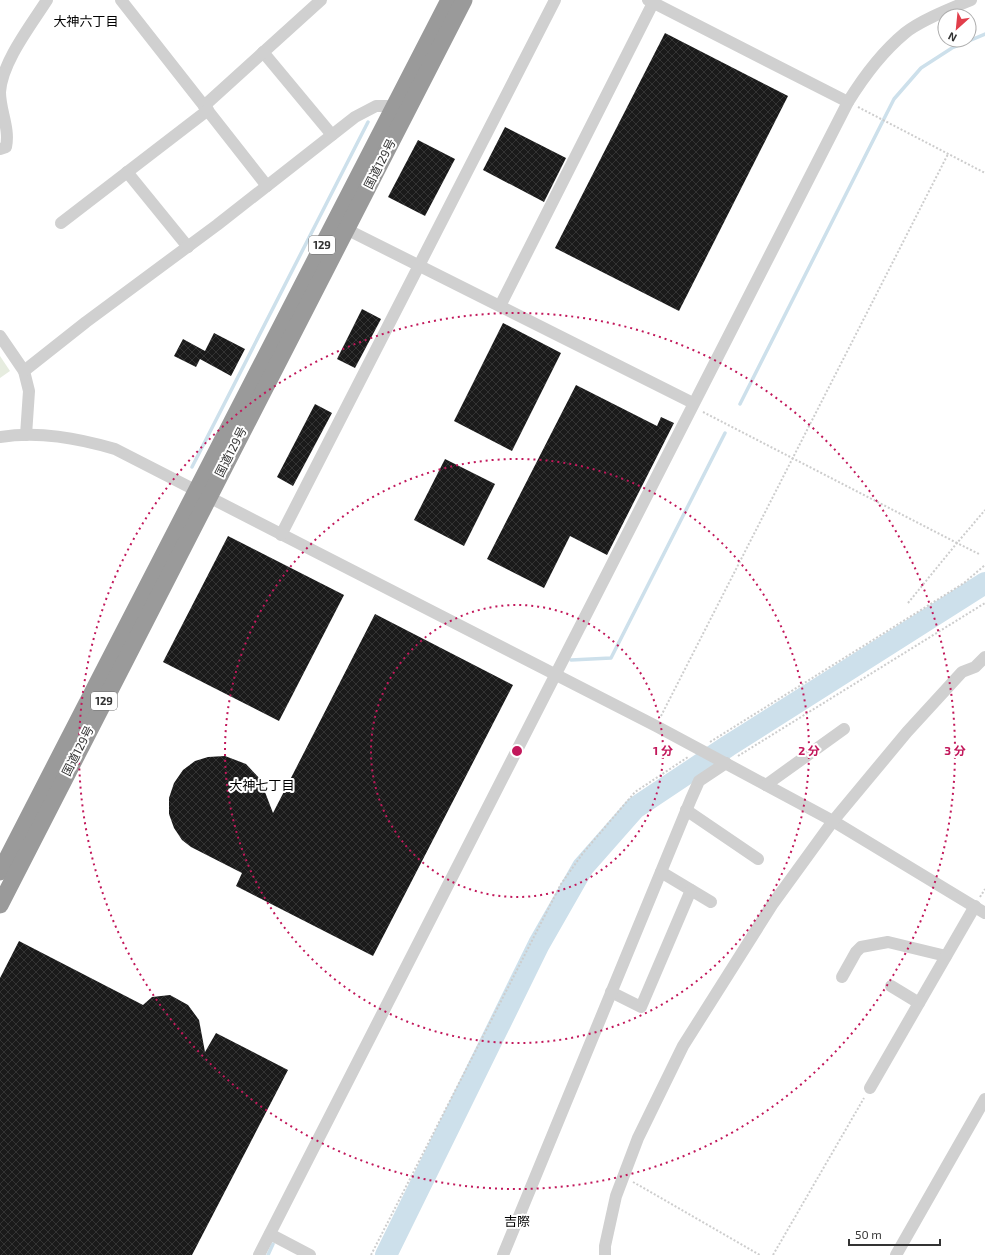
<svg xmlns="http://www.w3.org/2000/svg" width="985" height="1255" font-family="'Exo 2','Noto Sans JP',sans-serif">
<style>
.green{fill:#e6ecdf}
.lines{fill:none;stroke-linecap:round;stroke-linejoin:round}
.stream{stroke:#cde0eb;stroke-width:3.5}
.river{stroke:#cde0eb;stroke-width:22}
.building{fill:url(#building-cross-hatch)}
.path{stroke:#cdcdcd;stroke-width:2;stroke-dasharray:2 2;stroke-linecap:butt}
.minor{stroke:#d0d0d0;stroke-width:12}
.highway{stroke:#9a9a9a;stroke-width:17}
.ring{fill:none;stroke:#c2185b;stroke-width:2;stroke-dasharray:2 4}
.labels{text-anchor:middle;stroke-width:4;stroke-linejoin:round;paint-order:stroke}
.shield{fill:#fff;stroke:#707070;stroke-width:1}
.shield-label{font-size:11px;font-weight:bold;fill:#333}
.street-label{font-size:12px;fill:#333;stroke:#fff}
.neighbourhood-label{font-size:13px;fill:#000;stroke:#fff}
.centre{fill:#c2185b;stroke:#fff;stroke-width:2}
.ring-label{font-size:12px;text-anchor:middle;font-weight:bold;fill:#c2185b;stroke:#fff;stroke-width:4;stroke-linejoin:round;paint-order:stroke}
</style>
<defs>
<pattern id="building-cross-hatch" width="8" height="8" patternUnits="userSpaceOnUse"><rect width="8" height="8" fill="#1a1a1a"/><path d="M0 0l8 8M0 8l8-8" fill="none" stroke="#333"/></pattern>
</defs>
<rect width="100%" height="100%" fill="#fff"/>
<polygon class="green" points="0,356 10,371 0,378"/>
<g class="lines">
<g class="stream">
<polyline points="740,404 894,99 921,68 952,48 985,34"/>
<polyline points="192,467 368,122"/>
<polyline points="571,660 611,658 725,433"/>
<polyline points="268,1255 273,1244"/>
</g>
<polyline class="river" points="386,1255 539,944 583,867 635,808 728,746 985,583"/>
</g>
<g class="building">
<polygon points="665,33 788,96 679,311 555,248"/>
<polygon points="505,127 566,158 544,202 483,170"/>
<polygon points="418,140 455,159 425,216 388,197"/>
<polygon points="362,309 381,319 355,368 337,359"/>
<polygon points="503,323 561,353 512,451 454,421"/>
<polygon points="214,333 245,349 231,376 200,359 196,367 174,356 183,339 205,351"/>
<polygon points="576,385 657,426 661,417 674,423 607,555 570,536 544,588 487,559"/>
<polygon points="315,404 332,413 293,486 277,477"/>
<polygon points="445,459 495,484 464,546 414,520"/>
<polygon points="228,536 344,595 279,721 163,662"/>
<polygon points="375,614 513,685 373,956 236,886 242,873 191,847 182,840 174,828 169,814 169,798 174,783 183,770 195,761 208,757 225,756 246,764 260,779 273,813"/>
<polygon points="19,941 143,1005 152,997 170,995 188,1005 199,1020 205,1052 216,1033 288,1070 192,1255 0,1255 0,978"/>
</g>
<g class="lines">
<g class="path">
<polyline points="858,107 985,173"/>
<polyline points="703,412 957,543 985,510"/>
<polyline points="908,603 957,543 979,554"/>
<polyline points="661,716 948,154"/>
<polyline points="710,742 964,583 985,565"/>
<polyline points="738,756 985,603"/>
<polyline points="980,897 985,889"/>
<polyline points="633,1182 760,1255"/>
<polyline points="371,1255 561,884 583,853 635,792 688,757"/>
<polyline points="773,1255 864,1098"/>
</g>
<g class="minor">
<polyline points="121,0 267,186"/>
<polyline points="648,0 848,102"/>
<polyline points="263,52 332,135"/>
<polyline points="204,106 321,0"/>
<path d="M0,149L6,147C10,128 0,111 0,92C2,62 31,25 47,0"/>
<polyline points="127,172 188,247"/>
<polyline points="61,223 208,110"/>
<polyline points="346,229 693,403"/>
<polyline points="500,306 653,3"/>
<polyline points="0,336 24,371 29,391 26,435"/>
<polyline points="24,371 86,322 217,225 355,117 376,106 394,106"/>
<path d="M0,437C39,431 77,438 115,449L656,726L833,821L985,913"/>
<polyline points="281,535 555,0"/>
<polyline points="766,785 844,729"/>
<polyline points="686,810 758,859"/>
<polyline points="661,872 711,902"/>
<polyline points="842,977 856,952 861,947 888,942 946,956"/>
<polyline points="891,986 919,1003"/>
<polyline points="611,992 641,1007 691,890"/>
<polyline points="870,1088 975,906"/>
<polyline points="270,1234 310,1255"/>
<path d="M259,1255L848,102C864,76 882,52 905,33C921,20 952,8 971,0"/>
<polyline points="503,1255 691,799 699,781 726,763"/>
<polyline points="605,1255 605,1246 616,1196 638,1138 683,1046 772,905 833,821 907,732 962,672 975,667 985,657"/>
<polyline points="896,1255 985,1099"/>
</g>
<g class="highway">
<polyline points="0,872 449,0"/>
<polyline points="0,905 464,0"/>
</g>
</g>
<g class="ring">
<circle cx="517" cy="751" r="146"/>
<circle cx="517" cy="751" r="292"/>
<circle cx="517" cy="751" r="438"/>
</g>
<g class="labels">
<g class="shield">
<rect x="309" y="236" width="26" height="18" rx="3"/>
<rect x="91" y="692" width="26" height="18" rx="3"/>
</g>
<g class="shield-label">
<text x="322" y="249">129</text>
<text x="104" y="705">129</text>
</g>
<g class="street-label">
<text transform="translate(380 164) rotate(-63)" y="4">国道129号</text>
<text transform="translate(231 452) rotate(-63)" y="4">国道129号</text>
<text transform="translate(78 751) rotate(-63)" y="4">国道129号</text>
</g>
<g class="neighbourhood-label">
<text x="86" y="26">大神六丁目</text>
<text x="262" y="790">大神七丁目</text>
<text x="517" y="1226">吉際</text>
</g>
</g>
<circle cx="517" cy="751" r="6" class="centre"/>
<g class="ring-label">
<text x="663" y="755">1 分</text>
<text x="809" y="755">2 分</text>
<text x="955" y="755">3 分</text>
</g>
<g transform="translate(957 28) rotate(207)"><circle r="19" fill="#ffffff" stroke="#adadad"/>
<path d="M0-3L7 15L0 10L-7 15Z" fill="#e13e4b"/>
<text y="-6" font-size="11" font-weight="bold" text-anchor="middle" fill="#333333">N</text>
</g>
<path d="M849 1239v6h91v-6" fill="none" stroke="#333333" stroke-width="2"/>
<text x="855" y="1239" font-size="12" fill="#333333" stroke="#ffffff" stroke-width="3" paint-order="stroke">50 m</text>
</svg>
